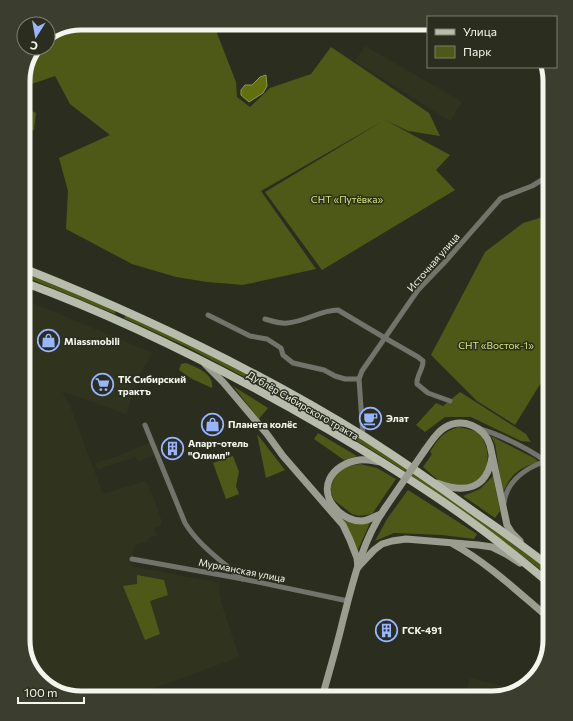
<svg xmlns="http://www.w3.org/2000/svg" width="573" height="721" font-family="Commissioner,sans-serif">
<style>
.built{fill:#30341e}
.green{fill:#4e5817}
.water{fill:#626f0e;stroke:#8e9851}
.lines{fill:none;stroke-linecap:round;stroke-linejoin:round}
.street{stroke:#72746c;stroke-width:5}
.secondary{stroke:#9a9d90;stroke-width:7}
.primary{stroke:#b8bcac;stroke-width:8}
.secondary-bridge{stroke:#9a9d90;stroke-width:7}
.labels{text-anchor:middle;stroke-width:3;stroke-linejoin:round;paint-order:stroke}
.park-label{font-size:10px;fill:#d5ea76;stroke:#2b2e1f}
.street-label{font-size:10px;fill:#f3f6ec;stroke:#2b2e1f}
.poi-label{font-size:10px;font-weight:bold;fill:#f3f6ec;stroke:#2b2e1f;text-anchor:start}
.rim{fill:none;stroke:#f3f6ec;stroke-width:5}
</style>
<rect width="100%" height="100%" fill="#2b2e1f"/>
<g class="built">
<polygon points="365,46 462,102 450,121 355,61"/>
<polygon points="23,299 153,353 139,375 126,414 62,391 70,406 103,494 146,481 153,496 162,522 160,526 154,528 157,535 149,538 148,541 134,546 131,566 220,583 219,590 221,602 239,657 128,698 78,698 52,690 33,672 23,640"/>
<polygon points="150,442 154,456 138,461 136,457 98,469 95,463 116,457 125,452 126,453"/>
<polygon points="470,678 519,690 492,698 465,698"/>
</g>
<g class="green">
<polygon points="81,23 213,23 236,82 237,97 250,107 270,88 311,74 331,47 429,113 440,136 408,131 385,120 450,155 436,170 455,190 322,270 265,192 383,121 261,191 316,269 243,285 207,282 176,277 132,264 66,229 68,191 59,158 110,135 70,104 55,76 23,87 23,77 38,48 48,48 48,36"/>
<polygon points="23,97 28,109 36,113 34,130 23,136"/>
<polygon points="550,215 550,368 515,425 477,401 431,355 485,252 523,223"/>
<polygon points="23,272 116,310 115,314 23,276"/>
<polygon points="126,314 189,344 256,379 254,382 187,347 124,318"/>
<path d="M186,363C196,367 215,374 212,388L192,379L179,370L181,364Z"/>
<polygon points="233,386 268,408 259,419"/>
<path d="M278,391L343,428L424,478L547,569L550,571V577C507,543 463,511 418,480C372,449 324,421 276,394Z"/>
<polygon points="460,392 526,434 531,442 521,441 471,417 445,417 425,432 416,425 436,403 443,406"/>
<path d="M458,427L464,428L478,432C497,454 487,489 455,485C452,485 448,485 446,484C439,482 429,472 423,467L432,454L430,452C438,439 443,432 458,427Z"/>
<polygon points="318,433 357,456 344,460 314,439"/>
<polygon points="257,434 285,470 266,478"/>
<path d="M491,436L534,458L539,462C519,468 511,473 503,493L495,444Z"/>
<polygon points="233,456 239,472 236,486 239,494 226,499 213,463"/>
<polygon points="360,464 377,468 396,479 372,514 359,516 352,514 334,500 331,493 331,486 335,476 345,467"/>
<polygon points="493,476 500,511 495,518 463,496 480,489"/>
<polygon points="408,490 477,534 474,539 442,535 394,533 375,541 387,519"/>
<path d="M336,512L370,523L357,552C353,536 347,525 336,512Z"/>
<polygon points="137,575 164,580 168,595 150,601 160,634 145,640 123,586 137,584"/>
</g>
<polygon class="water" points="266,75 267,86 263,93 249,102 241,95 241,90 245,85 252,85 260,77"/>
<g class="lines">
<g class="street">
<polyline points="208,315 250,336 267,339 281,348 283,355 293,363 324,370 335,376 345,379 359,379"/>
<path d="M265,319C272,321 280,324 287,323C305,322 320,310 338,310L385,338L418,357L423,361C423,370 416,376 417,384L428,393L450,401"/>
<path d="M145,425L185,523C199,546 222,561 242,579"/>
<path d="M480,429C499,434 536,452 550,465"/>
<polyline points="363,436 359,379 362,371 418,290 444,263 501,198 532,186 550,175"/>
<polyline points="546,461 550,454"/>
<path d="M504,503C507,480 526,468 546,461"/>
<polyline points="132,559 243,579 348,601"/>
</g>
<g class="secondary">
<polyline points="205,364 223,382 267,434 283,456 343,525 350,540 357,558 358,567"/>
<path d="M425,450C431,442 436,433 444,428C462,417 484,426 490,445L507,525L512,533L520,541"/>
<path d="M381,462C374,461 366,459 359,460C331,464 315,490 339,512C345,517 353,521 361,521C368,521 375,516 381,514"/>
<path d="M437,483C465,494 487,489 492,457"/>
<path d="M453,544C488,563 519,593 550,619"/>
<polyline points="358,567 374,550 382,544 392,541 406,539 478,545 492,547 506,554 520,563"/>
<path d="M322,698C329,672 337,646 343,620C353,582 362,541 385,508"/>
</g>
<g class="primary">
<path d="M23,268C141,315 257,370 365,437C399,459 433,482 466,506C494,526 523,545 550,567"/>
<path d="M23,282C129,321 231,373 329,430C378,459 427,489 473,523C499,542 525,563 550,584"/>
</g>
<polyline class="secondary-bridge" points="385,508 425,450"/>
</g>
<defs>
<symbol id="shop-ring" viewBox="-11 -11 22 22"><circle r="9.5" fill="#2b2e1f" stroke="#99b5fd" stroke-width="1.5"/><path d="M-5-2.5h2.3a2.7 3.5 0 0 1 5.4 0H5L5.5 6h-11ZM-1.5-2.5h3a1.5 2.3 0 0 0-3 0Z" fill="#99b5fd"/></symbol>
<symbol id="supermarket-ring" viewBox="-11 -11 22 22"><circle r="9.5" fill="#2b2e1f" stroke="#99b5fd" stroke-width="1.5"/><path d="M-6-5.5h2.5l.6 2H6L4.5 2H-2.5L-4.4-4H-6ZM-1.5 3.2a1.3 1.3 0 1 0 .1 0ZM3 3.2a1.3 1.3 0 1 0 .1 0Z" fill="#99b5fd"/></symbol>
<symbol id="cafe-ring" viewBox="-11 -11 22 22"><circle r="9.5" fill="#2b2e1f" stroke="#99b5fd" stroke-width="1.5"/><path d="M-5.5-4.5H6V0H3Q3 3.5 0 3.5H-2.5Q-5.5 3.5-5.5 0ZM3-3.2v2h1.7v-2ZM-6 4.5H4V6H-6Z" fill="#99b5fd"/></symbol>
<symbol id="building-ring" viewBox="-11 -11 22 22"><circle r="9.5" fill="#2b2e1f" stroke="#99b5fd" stroke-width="1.5"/><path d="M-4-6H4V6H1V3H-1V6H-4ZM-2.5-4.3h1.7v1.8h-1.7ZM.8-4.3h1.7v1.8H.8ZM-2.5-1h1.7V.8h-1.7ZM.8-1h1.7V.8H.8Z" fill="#99b5fd"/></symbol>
</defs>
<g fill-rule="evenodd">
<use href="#shop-ring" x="36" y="328" width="25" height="25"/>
<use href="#supermarket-ring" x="90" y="372" width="25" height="25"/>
<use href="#cafe-ring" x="358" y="406" width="25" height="25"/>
<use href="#shop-ring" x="200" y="412" width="25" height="25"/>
<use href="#building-ring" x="160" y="436" width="25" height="25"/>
<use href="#building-ring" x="374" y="618" width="25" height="25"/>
</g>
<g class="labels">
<g class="park-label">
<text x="347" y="203">СНТ «Путёвка»</text>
<text x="496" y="349">СНТ «Восток-1»</text>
</g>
<g class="street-label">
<text transform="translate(433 262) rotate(-49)" y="4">Источная улица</text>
<text transform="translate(303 405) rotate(30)" y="4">Дублёр Сибирского тракта</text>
<text transform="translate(242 570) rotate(11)" y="4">Мурманская улица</text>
</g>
<g class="poi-label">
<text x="64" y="345">Miassmobili</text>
<text x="118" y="383">ТК Сибирский<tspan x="118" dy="12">трактъ</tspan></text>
<text x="386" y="422">Элат</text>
<text x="228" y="428">Планета колёс</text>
<text x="188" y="447">Апарт-отель<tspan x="188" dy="12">"Олимп"</tspan></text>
<text x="402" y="634">ГСК-491</text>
</g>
</g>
<path d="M0 0H573V721H0ZM81 30H492A51 51 0 0 1 543 81V640A51 51 0 0 1 492 691H81A51 51 0 0 1 30 640V81A51 51 0 0 1 81 30Z" fill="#3b3e2f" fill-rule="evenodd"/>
<path class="rim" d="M81 30H492A51 51 0 0 1 543 81V640A51 51 0 0 1 492 691H81A51 51 0 0 1 30 640V81A51 51 0 0 1 81 30Z"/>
<rect x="427" y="16" width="130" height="52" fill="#2b2e1f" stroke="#7b7e71"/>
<rect x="435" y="29" width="20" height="6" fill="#b8bcac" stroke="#7b7e71"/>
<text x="463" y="36" font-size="12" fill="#f3f6ec">Улица</text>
<rect x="435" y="46" width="20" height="12" fill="#4e5817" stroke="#7b7e71"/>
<text x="463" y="56" font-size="12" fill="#f3f6ec">Парк</text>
<g transform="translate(36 36) rotate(191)"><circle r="19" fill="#2b2e1f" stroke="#7b7e71"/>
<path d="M0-3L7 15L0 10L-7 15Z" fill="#99b5fd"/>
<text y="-6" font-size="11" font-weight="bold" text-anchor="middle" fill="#f3f6ec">С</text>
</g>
<path d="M18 697v6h66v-6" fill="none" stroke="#f3f6ec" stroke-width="2"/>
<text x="24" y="697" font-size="12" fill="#f3f6ec" stroke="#2b2e1f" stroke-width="3" paint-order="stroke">100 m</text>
</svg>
